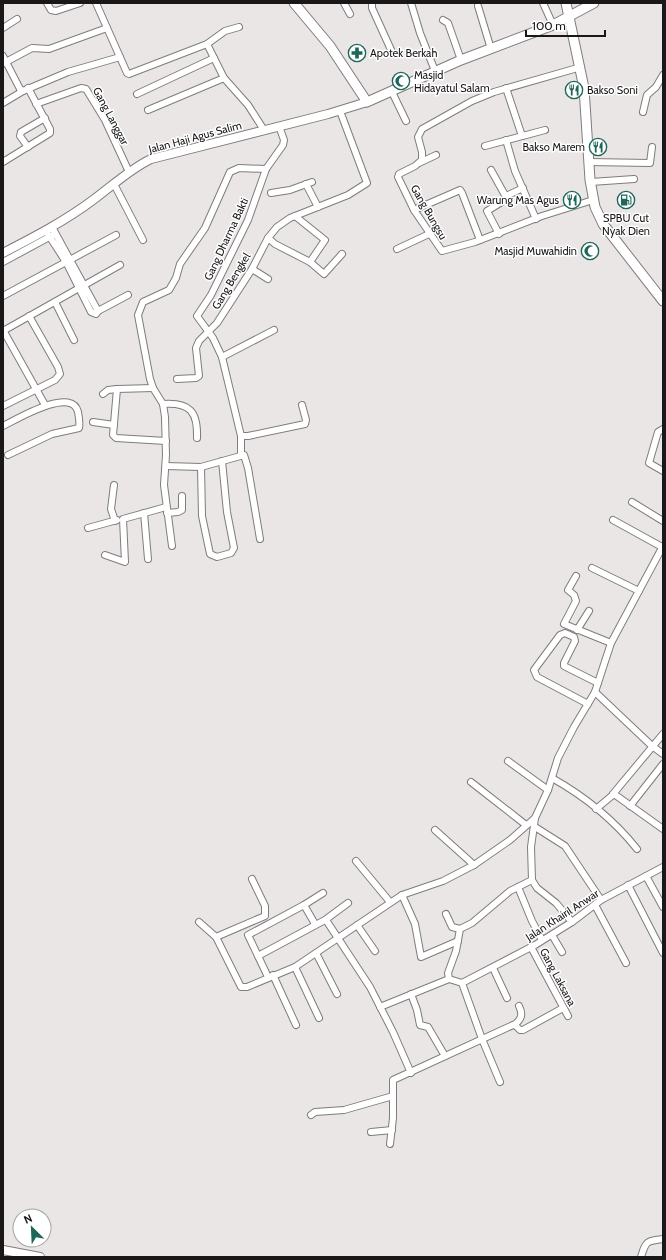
<svg xmlns="http://www.w3.org/2000/svg" width="666" height="1260" font-family="Cabin,sans-serif">
<style>
.lines{fill:none;stroke-linecap:round;stroke-linejoin:round}
.minor-casing{stroke:#807c7b;stroke-width:8}
.tertiary-casing{stroke:#807c7b;stroke-width:10}
.secondary-casing{stroke:#807c7b;stroke-width:11}
.minor{stroke:#fff;stroke-width:6}
.tertiary{stroke:#fff;stroke-width:8}
.secondary{stroke:#fff;stroke-width:9}
.labels{text-anchor:middle;stroke-width:3;stroke-linejoin:round;paint-order:stroke}
.poi-label{font-size:11px;fill:#191717;stroke:#fff;text-anchor:start}
.street-label{font-size:11px;fill:#191717;stroke:#fff}
</style>
<rect width="100%" height="100%" fill="#eae6e5"/>
<g class="lines">
<defs>
<g id="minor">
<polyline points="47,3 51,10 56,11 80,3"/>
<polyline points="96,3 127,73 129,74 207,44 225,31 239,27"/>
<polyline points="344,3 350,14"/>
<polyline points="372,3 372,8 392,52"/>
<polyline points="411,3 420,33 435,71"/>
<polyline points="543,3 553,25"/>
<polyline points="478,6 491,49"/>
<polyline points="443,20 448,23 461,60"/>
<polyline points="3,28 17,19"/>
<polyline points="207,44 224,78 248,105 264,130"/>
<polyline points="3,56 20,89 23,91 68,72 120,57"/>
<polyline points="4,63 32,48 49,49 107,28"/>
<polyline points="581,67 494,92 472,101 422,129 418,137 422,152 422,160 415,166 399,174 398,177 414,210 442,251 475,242 542,216 593,200"/>
<polyline points="506,88 522,136"/>
<polyline points="392,92 406,121"/>
<polyline points="137,94 214,58"/>
<polyline points="3,103 23,91"/>
<polyline points="36,104 81,88 86,89 105,120 129,172"/>
<polyline points="148,110 224,78"/>
<polyline points="643,112 647,95 656,87 663,75"/>
<polyline points="279,126 284,140 283,145 266,169 248,220 211,295 197,316 213,338 222,357 241,436 248,436 305,424 306,420 302,405"/>
<polyline points="506,140 515,171 536,219"/>
<polyline points="485,146 545,130"/>
<polyline points="28,147 20,136 21,132 45,118"/>
<polyline points="3,162 50,133 50,129 28,88"/>
<polyline points="589,162 650,163 652,147"/>
<polyline points="419,163 436,155"/>
<polyline points="491,170 506,197 505,200 487,211 499,234"/>
<polyline points="591,182 634,179"/>
<polyline points="114,184 143,240"/>
<polyline points="306,184 318,207"/>
<polyline points="271,193 290,190 312,182"/>
<polyline points="506,196 523,188"/>
<polyline points="414,210 460,190 462,193 480,240"/>
<polyline points="46,231 66,262 91,312 96,314 98,311 52,227"/>
<polyline points="268,238 275,244 310,262 325,240 295,216"/>
<polyline points="397,249 429,234"/>
<polyline points="3,262 53,235"/>
<polyline points="310,262 324,274 342,254"/>
<polyline points="252,269 268,279"/>
<polyline points="3,296 116,235"/>
<polyline points="55,302 74,340"/>
<polyline points="98,311 128,295"/>
<polyline points="3,330 45,405"/>
<polyline points="3,331 120,265"/>
<polyline points="222,357 274,330"/>
<polyline points="177,379 196,378 199,376 196,348 199,341 217,323 252,269 268,238 277,227 290,218 348,195 367,183 340,111"/>
<polyline points="153,388 117,389 113,435 116,438 166,441"/>
<polyline points="103,394 108,390 117,389"/>
<path d="M163,404C190,402 198,412 197,438"/>
<polyline points="3,406 55,380 60,374 58,367 29,316"/>
<polyline points="93,422 114,425"/>
<path d="M3,426C17,419 72,386 78,412C79,417 80,423 79,428L52,434L8,455"/>
<polyline points="663,429 658,432 649,463 663,471"/>
<polyline points="241,436 241,455"/>
<polyline points="166,466 201,467 244,455 248,468 260,539"/>
<polyline points="201,467 202,516 210,554 217,557 231,553 234,548 227,512 222,461"/>
<polyline points="114,485 111,509 115,521"/>
<polyline points="632,502 663,521"/>
<polyline points="144,513 148,559"/>
<polyline points="167,513 178,512 182,510 182,496"/>
<polyline points="613,520 662,547"/>
<polyline points="88,528 117,520"/>
<polyline points="172,546 164,485 166,455 165,417 163,404 153,388 150,379 138,315 143,302 169,290 176,278 180,264 205,228 230,172 239,168 266,169"/>
<polyline points="105,555 125,562 123,519 166,507"/>
<polyline points="592,568 639,591"/>
<polyline points="576,576 568,590 574,595 576,601 564,624 611,643"/>
<polyline points="577,630 589,611"/>
<polyline points="595,692 652,746 663,754"/>
<polyline points="588,704 537,677 534,670 560,635 565,633 574,637 575,641 564,663 564,666 598,683"/>
<polyline points="508,761 548,790"/>
<path d="M552,778C584,796 614,820 637,849"/>
<polyline points="471,782 526,825"/>
<polyline points="613,794 663,734"/>
<polyline points="630,806 663,764"/>
<polyline points="596,809 614,794 663,829"/>
<polyline points="535,818 531,847 532,880 537,888 556,903 572,922"/>
<polyline points="535,827 565,846 601,900"/>
<polyline points="435,830 474,865"/>
<polyline points="356,861 390,902"/>
<polyline points="646,876 663,907"/>
<polyline points="628,885 663,953"/>
<polyline points="518,887 532,921 542,940"/>
<polyline points="402,895 415,924 421,957 458,941"/>
<polyline points="304,905 323,893"/>
<polyline points="595,905 626,963"/>
<polyline points="446,914 452,927 460,929"/>
<polyline points="326,920 370,987 393,1032 411,1073"/>
<polyline points="199,922 216,937 241,987 247,987 295,967 402,895 443,881 474,865 510,840 535,818 548,790 558,758 574,727 595,692 611,643 663,546"/>
<polyline points="357,925 375,951"/>
<polyline points="552,935 562,952"/>
<polyline points="216,937 265,916 265,906 252,879"/>
<polyline points="531,947 568,1016"/>
<polyline points="316,953 337,994"/>
<polyline points="258,956 325,920 348,903"/>
<polyline points="295,967 319,1018"/>
<polyline points="493,968 507,998"/>
<polyline points="273,975 296,1025"/>
<polyline points="268,977 248,935 304,905 315,924"/>
<polyline points="449,979 462,983 535,945 572,922 601,900 663,867"/>
<polyline points="449,979 448,973 456,951 460,929 472,923 510,891 532,880"/>
<polyline points="462,983 482,1039 500,1082"/>
<polyline points="411,994 417,1010 420,1025 428,1027 445,1056"/>
<polyline points="380,1007 449,979"/>
<path d="M514,1025C522,1019 523,1014 519,1006"/>
<polyline points="311,1115 315,1112 344,1110 393,1096"/>
<polyline points="371,1132 392,1130"/>
<polyline points="390,1144 393,1118 393,1080 513,1025 515,1025 520,1030 523,1030 563,1008"/>
<path d="M641,1257C646,1241 646,1241 663,1239"/>
</g>
<g id="tertiary">
<path d="M3,253C34,237 65,221 93,200C112,186 130,169 151,159L328,114L367,102"/>
<polyline points="3,1250 40,1257"/>
</g>
<g id="secondary">
<polyline points="294,3 330,46 367,102 461,60 553,25 594,3"/>
<polyline points="566,3 584,88 590,180 595,207 603,224 663,301"/>
</g>
</defs>
<use href="#minor" class="minor-casing"/>
<use href="#tertiary" class="tertiary-casing"/>
<use href="#secondary" class="secondary-casing"/>
<use href="#minor" class="minor"/>
<use href="#tertiary" class="tertiary"/>
<use href="#secondary" class="secondary"/>
</g>
<defs>
<symbol id="pharmacy-ring" viewBox="-11 -11 22 22"><circle r="9.5" fill="#fff" stroke="#1e665a" stroke-width="1.5"/><path d="M-2-6h4v4h4v4h-4v4h-4v-4h-4v-4h4Z" fill="#1e665a"/></symbol>
<symbol id="mosque-ring" viewBox="-11 -11 22 22"><circle r="9.5" fill="#fff" stroke="#1e665a" stroke-width="1.5"/><path d="M3.5-4.9A6 6 0 1 0 3.5 4.9A5 5 0 1 1 3.5-4.9Z" fill="#1e665a"/></symbol>
<symbol id="restaurant-ring" viewBox="-11 -11 22 22"><circle r="9.5" fill="#fff" stroke="#1e665a" stroke-width="1.5"/><path d="M-5-6h1v4h1v-4h1v4h1v-4h1v5L-1.5 .5V6h-2V.5L-5-1ZM5-6V6H3V1.5H1.5Q1.5-4 5-6Z" fill="#1e665a"/></symbol>
<symbol id="fuel-ring" viewBox="-11 -11 22 22"><circle r="9.5" fill="#fff" stroke="#1e665a" stroke-width="1.5"/><path d="M-5.5-6h7V0h2V4h1.3V-2.5L3-4.5l.8-.8L6-3V5H2.5V1h-1V6h-7ZM-4.2-4.7v3.2H.2V-4.7Z" fill="#1e665a"/></symbol>
</defs>
<g fill-rule="evenodd">
<use href="#pharmacy-ring" x="347" y="43" width="20" height="20"/>
<use href="#mosque-ring" x="391" y="71" width="20" height="20"/>
<use href="#restaurant-ring" x="564" y="80" width="20" height="20"/>
<use href="#restaurant-ring" x="588" y="137" width="20" height="20"/>
<use href="#restaurant-ring" x="562" y="190" width="20" height="20"/>
<use href="#fuel-ring" x="616" y="190" width="20" height="20"/>
<use href="#mosque-ring" x="580" y="241" width="20" height="20"/>
</g>
<g class="labels">
<g class="poi-label">
<text x="370" y="57">Apotek Berkah</text>
<text x="414" y="79">Masjid<tspan x="414" dy="13">Hidayatul Salam</tspan></text>
<text x="587" y="94">Bakso Soni</text>
<text x="585" y="151" text-anchor="end">Bakso Marem</text>
<text x="559" y="204" text-anchor="end">Warung Mas Agus</text>
<text x="626" y="222" text-anchor="middle">SPBU Cut<tspan x="626" dy="13">Nyak Dien</tspan></text>
<text x="577" y="255" text-anchor="end">Masjid Muwahidin</text>
</g>
<g class="street-label">
<text transform="translate(111 116) rotate(62)" y="4">Gang Langgar</text>
<text transform="translate(195 137) rotate(-15)" y="4">Jalan Haji Agus Salim</text>
<text transform="translate(429 212) rotate(60)" y="4">Gang Bungsu</text>
<text transform="translate(226 239) rotate(-65)" y="4">Gang Dharma Bakti</text>
<text transform="translate(231 281) rotate(-59)" y="4">Gang Bengkel</text>
<text transform="translate(562 915) rotate(-33)" y="4">Jalan Khairil Anwar</text>
<text transform="translate(558 977) rotate(62)" y="4">Gang Laksana</text>
</g>
</g>
<rect width="666" height="1260" fill="none" stroke="#191717" stroke-width="8"/>
<g transform="translate(32 1228) rotate(336)"><circle r="19" fill="#ffffff" stroke="#a3a2a2"/>
<path d="M0-3L7 15L0 10L-7 15Z" fill="#1e665a"/>
<text y="-6" font-size="11" font-weight="bold" text-anchor="middle" fill="#191717">N</text>
</g>
<path d="M526 30v6h79v-6" fill="none" stroke="#191717" stroke-width="2"/>
<text x="532" y="30" font-size="12" fill="#191717" stroke="#ffffff" stroke-width="3" paint-order="stroke">100 m</text>
</svg>
